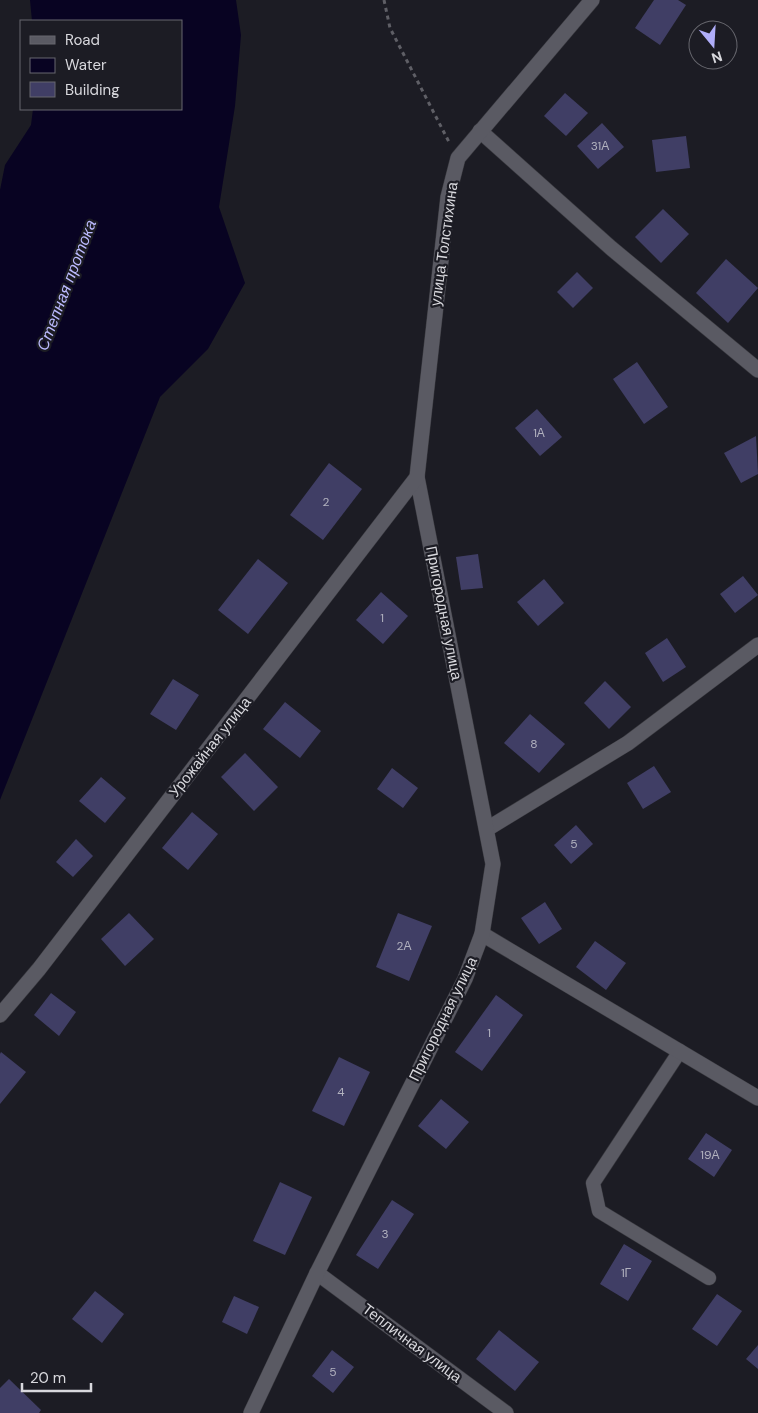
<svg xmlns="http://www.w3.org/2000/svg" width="758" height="1413" font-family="'DM Sans',sans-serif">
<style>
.water{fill:#080322}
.building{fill:#403e65}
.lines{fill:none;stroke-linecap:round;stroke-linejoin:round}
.lane-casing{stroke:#39393f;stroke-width:15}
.street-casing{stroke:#39393f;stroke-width:16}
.secondary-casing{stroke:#39393f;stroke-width:16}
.path{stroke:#5f5f66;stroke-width:3;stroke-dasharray:4 4;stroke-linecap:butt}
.lane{stroke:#5a5a63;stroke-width:14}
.street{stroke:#5a5a63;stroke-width:15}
.secondary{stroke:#5a5a63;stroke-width:15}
.labels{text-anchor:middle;stroke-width:4.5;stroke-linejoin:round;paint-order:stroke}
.number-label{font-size:12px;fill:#b2b2bf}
.street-label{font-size:15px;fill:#d8d8dd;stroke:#1c1c24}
.water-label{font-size:16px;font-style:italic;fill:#bbbafe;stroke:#1c1c24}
</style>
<rect width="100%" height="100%" fill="#1c1c24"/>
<polygon class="water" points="30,0 236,0 241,35 235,106 219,207 245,283 208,349 160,397 0,800 0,190 5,165 31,125 33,109 181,109 181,21 32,21"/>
<g class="building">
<polygon points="654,0 678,0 686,5 660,45 635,28"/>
<polygon points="565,93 588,113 566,136 544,116"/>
<polygon points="602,123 624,147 598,169 577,146"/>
<polygon points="686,136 690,168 656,172 652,140"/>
<polygon points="663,209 689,234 661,263 635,237"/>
<polygon points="726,259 758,288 728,323 696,293"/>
<polygon points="577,272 593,288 573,308 557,292"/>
<polygon points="637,362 668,407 644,424 613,379"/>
<polygon points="537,409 562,437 540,456 515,428"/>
<polygon points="756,436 758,474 741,483 724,453"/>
<polygon points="329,463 362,489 323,540 290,515"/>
<polygon points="478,554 483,588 461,590 456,557"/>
<polygon points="258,559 288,583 248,634 218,610"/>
<polygon points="743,576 758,595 735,613 720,594"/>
<polygon points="544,579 564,603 538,626 517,602"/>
<polygon points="381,592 408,616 383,644 356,620"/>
<polygon points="667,638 686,667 663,682 645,653"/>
<polygon points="173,679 199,695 176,730 150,714"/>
<polygon points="605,681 631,707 609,729 584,703"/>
<polygon points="285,702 321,731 300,758 263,729"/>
<polygon points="530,714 565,744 539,773 504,743"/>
<polygon points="245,753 278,787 254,811 221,777"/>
<polygon points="654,766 671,792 643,809 627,783"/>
<polygon points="392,768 418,788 403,808 377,789"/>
<polygon points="101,777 126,798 105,823 79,801"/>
<polygon points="192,812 218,834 188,870 162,848"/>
<polygon points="576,825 593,844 571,864 554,845"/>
<polygon points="76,839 93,856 73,877 56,862"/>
<polygon points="545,902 562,929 539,944 521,918"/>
<polygon points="129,913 154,939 125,966 101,939"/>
<polygon points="398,913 432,926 409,981 376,967"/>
<polygon points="595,941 626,963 606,990 576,967"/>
<polygon points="51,993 76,1012 59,1036 34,1015"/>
<polygon points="496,995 523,1015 482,1071 455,1052"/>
<polygon points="1,1052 26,1072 0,1104 0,1054"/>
<polygon points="339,1057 370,1072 344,1126 312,1111"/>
<polygon points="441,1099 469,1122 446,1149 418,1126"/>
<polygon points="706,1133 732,1150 714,1177 688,1159"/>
<polygon points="280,1182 312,1197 285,1255 253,1241"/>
<polygon points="392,1200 414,1214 378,1269 356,1255"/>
<polygon points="624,1244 652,1261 628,1301 600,1284"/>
<polygon points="95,1291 124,1314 102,1343 72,1319"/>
<polygon points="717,1294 742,1311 717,1346 692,1329"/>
<polygon points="234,1296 259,1307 247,1334 222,1322"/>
<polygon points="499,1330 539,1362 515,1391 476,1359"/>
<polygon points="758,1345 758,1369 746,1359"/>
<polygon points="332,1350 354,1367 333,1393 312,1376"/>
<polygon points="9,1379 41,1410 39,1413 0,1413 0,1388"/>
</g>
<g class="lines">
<defs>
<polyline id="lane" points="680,1051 593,1183 599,1211 709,1278"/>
<g id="street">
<polyline points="480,131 611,248 758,370"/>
<polyline points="487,829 628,743 758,645"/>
<polyline points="482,934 758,1098"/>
<polyline points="317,1273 506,1413"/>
<polyline points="251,1413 317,1273 465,979 482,934 493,864 417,477"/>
</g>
<polyline id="secondary" points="0,1015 39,969 417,477 448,197 458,158 592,0"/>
</defs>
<use href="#lane" class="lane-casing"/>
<use href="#street" class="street-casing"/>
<use href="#secondary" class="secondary-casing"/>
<polyline class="path" points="384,0 390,28 449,142"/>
<use href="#lane" class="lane"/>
<use href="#street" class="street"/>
<use href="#secondary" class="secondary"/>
</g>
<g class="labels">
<g class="number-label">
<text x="600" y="150">31А</text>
<text x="539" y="437">1А</text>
<text x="326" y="506">2</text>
<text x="382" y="622">1</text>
<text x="534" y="748">8</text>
<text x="574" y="848">5</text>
<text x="404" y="950">2А</text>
<text x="489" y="1037">1</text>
<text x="341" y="1096">4</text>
<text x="710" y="1159">19А</text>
<text x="385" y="1238">3</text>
<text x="626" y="1277">1Г</text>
<text x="333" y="1376">5</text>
</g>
<g class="street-label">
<text transform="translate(444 244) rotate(-82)" y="5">улица Толстихина</text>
<text transform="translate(444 613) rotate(79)" y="5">Пригородная улица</text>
<text transform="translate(210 747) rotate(-52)" y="5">Урожайная улица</text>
<text transform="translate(443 1019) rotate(-64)" y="5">Пригородная улица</text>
<text transform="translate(412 1343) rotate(37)" y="5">Тепличная улица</text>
</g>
<g class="water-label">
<text transform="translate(66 285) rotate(-69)" y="6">Степная протока</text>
</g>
</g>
<rect x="20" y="20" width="162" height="90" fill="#1c1c24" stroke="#67676e"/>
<rect x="30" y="36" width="25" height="8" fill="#5a5a63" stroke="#67676e"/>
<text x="65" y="45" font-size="15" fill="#d8d8dd">Road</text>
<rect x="30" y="58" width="25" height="15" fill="#080322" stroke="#67676e"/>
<text x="65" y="70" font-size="15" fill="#d8d8dd">Water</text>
<rect x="30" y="82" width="25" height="15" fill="#403e65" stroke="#67676e"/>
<text x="65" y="95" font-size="15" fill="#d8d8dd">Building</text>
<g transform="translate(713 45) rotate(162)"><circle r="24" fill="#1c1c24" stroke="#67676e"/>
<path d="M0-4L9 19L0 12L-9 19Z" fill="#b0aefa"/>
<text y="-8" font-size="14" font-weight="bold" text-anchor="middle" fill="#d8d8dd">N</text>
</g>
<path d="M22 1383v8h69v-8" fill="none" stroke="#d8d8dd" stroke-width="2.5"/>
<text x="30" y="1383" font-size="15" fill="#d8d8dd" stroke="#1c1c24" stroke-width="4" paint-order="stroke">20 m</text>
</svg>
